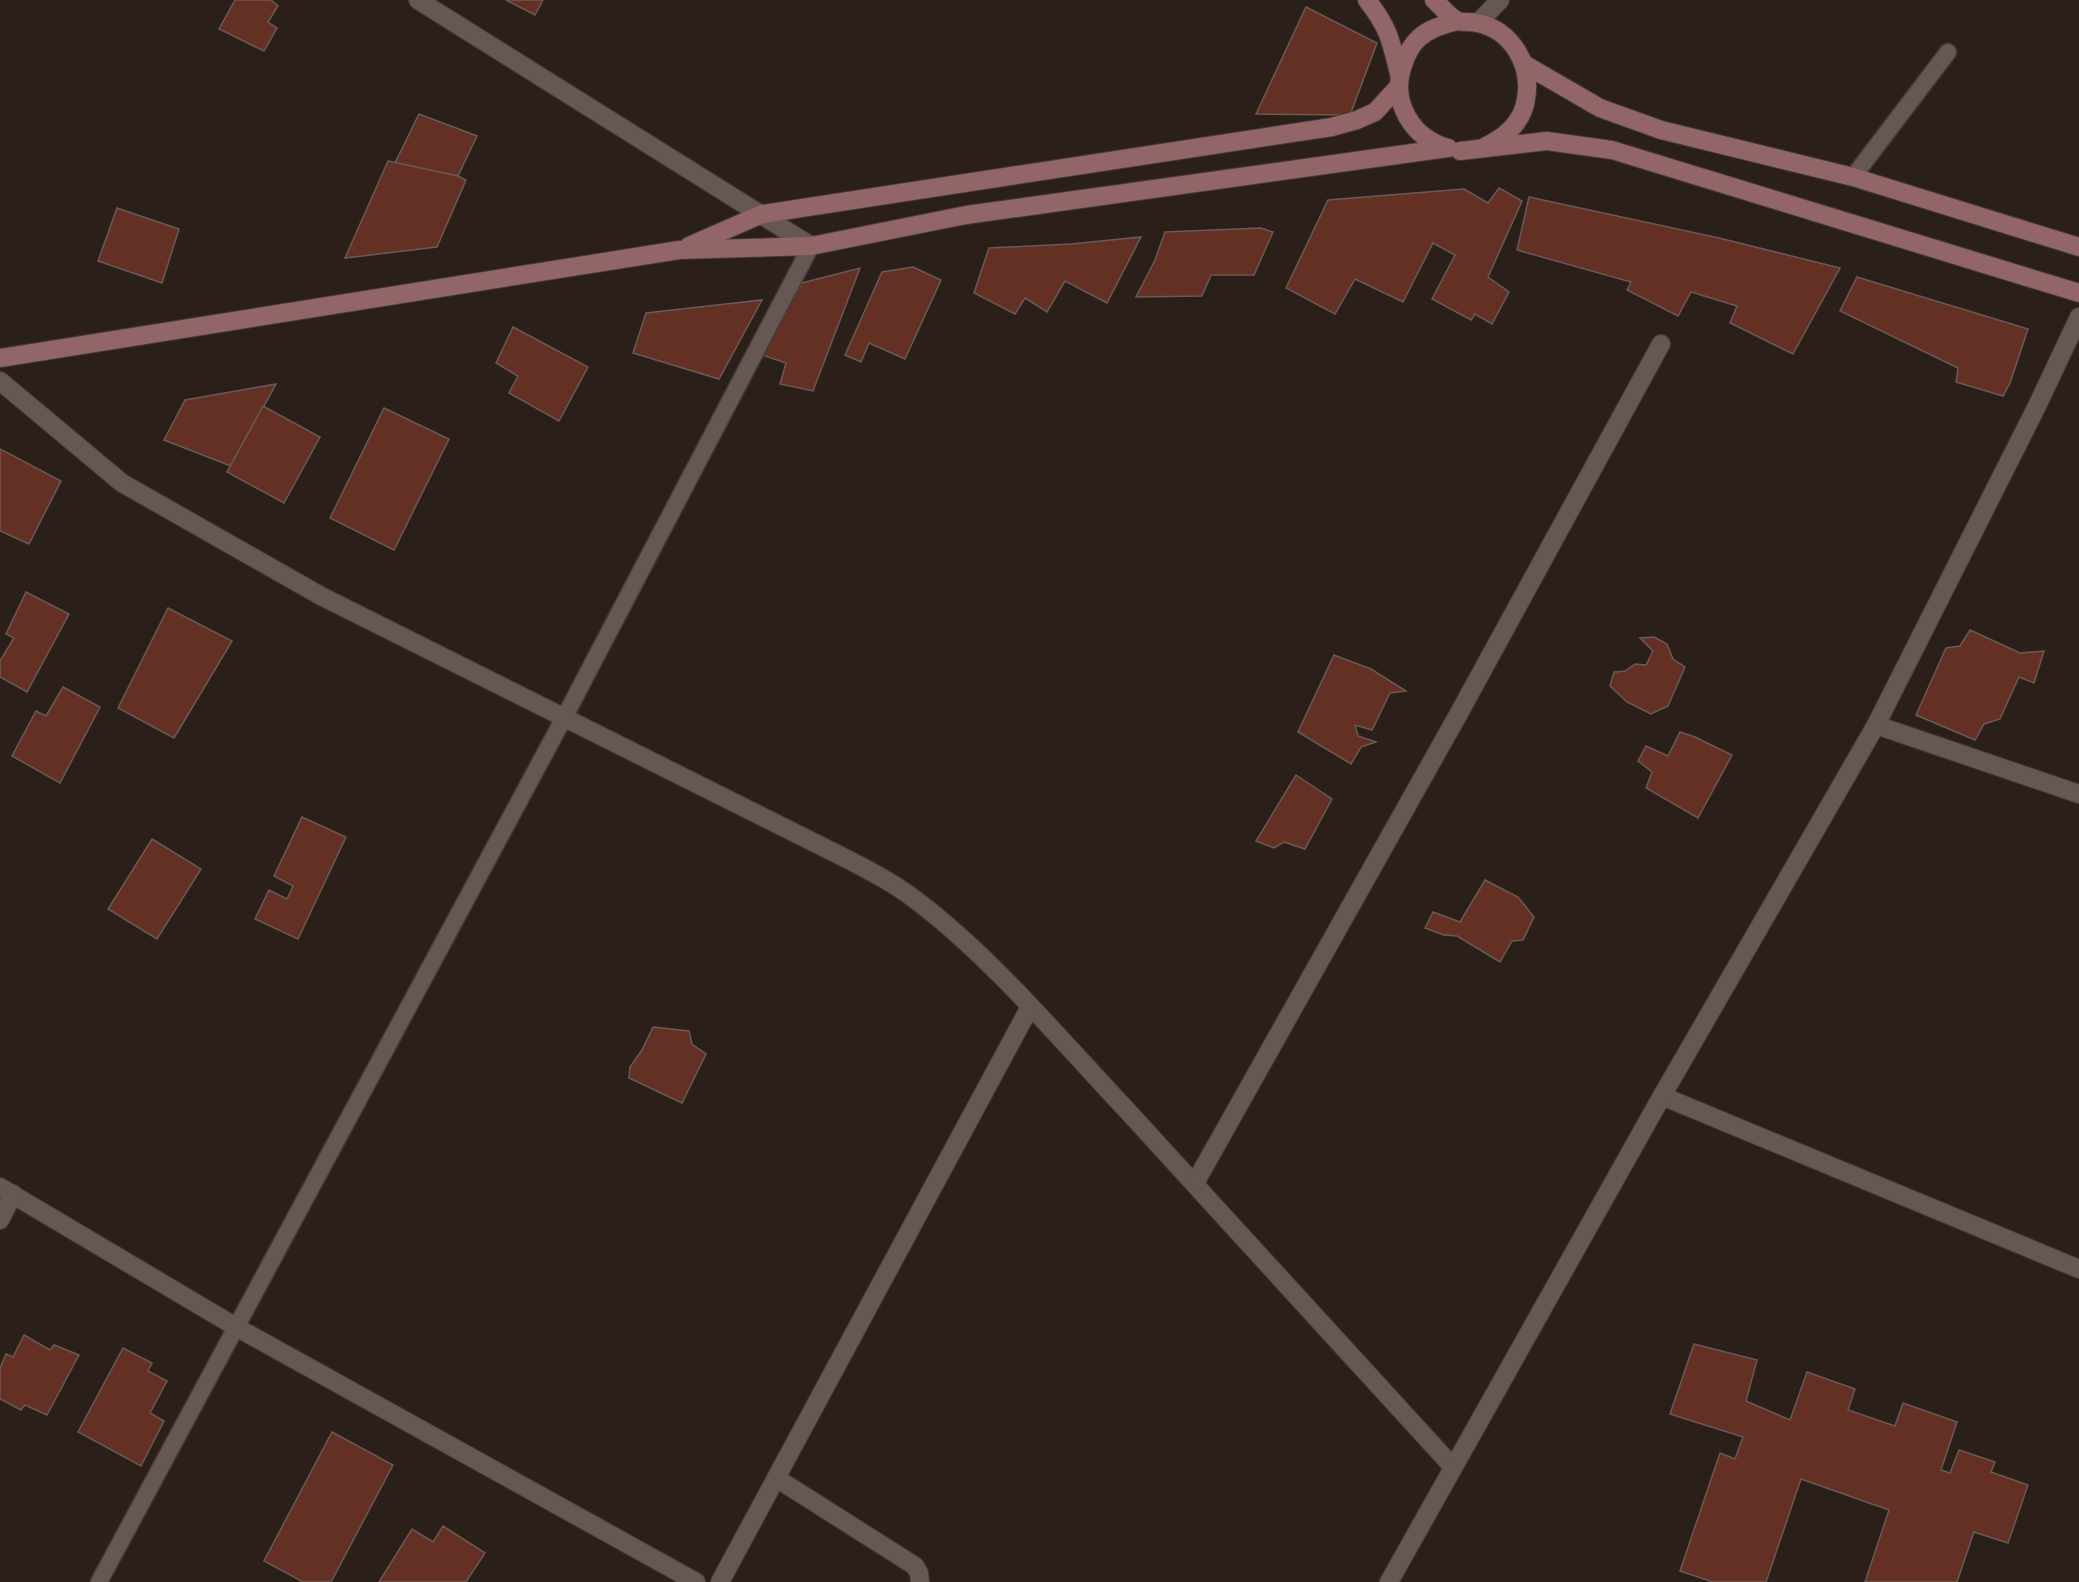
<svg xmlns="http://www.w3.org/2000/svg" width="2079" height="1582" font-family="Helvetica,sans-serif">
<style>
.building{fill:#643023;stroke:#695a56;stroke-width:1.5}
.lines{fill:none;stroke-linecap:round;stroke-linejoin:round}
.lane-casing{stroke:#443a36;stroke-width:19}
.street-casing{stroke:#443a36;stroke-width:20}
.secondary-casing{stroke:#443a36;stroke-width:20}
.lane{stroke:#665752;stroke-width:16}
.street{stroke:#665752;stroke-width:18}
.secondary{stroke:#926568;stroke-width:18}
</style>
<rect width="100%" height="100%" fill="#2b1f1a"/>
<g class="building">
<polygon points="235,0 271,0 278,6 268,22 277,28 264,51 219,29"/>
<polygon points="506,0 543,0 535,15"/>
<polygon points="1306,7 1377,43 1350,115 1256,114"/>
<polygon points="419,114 477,136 458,176 395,163"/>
<polygon points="388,161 458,176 466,180 437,247 345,258"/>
<polygon points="1499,188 1522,201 1488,277 1509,292 1492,324 1475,314 1471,320 1432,299 1455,255 1433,243 1403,302 1355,279 1335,314 1286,288 1328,200 1464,189 1488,203"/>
<polygon points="1529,197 1719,238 1840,268 1793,354 1730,323 1737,306 1691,292 1678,316 1627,290 1631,282 1517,250"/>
<polygon points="117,208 179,229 162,283 98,261"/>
<polygon points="1261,228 1273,232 1254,275 1211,275 1202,296 1136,297 1155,260 1165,232"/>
<polygon points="1141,237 1107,303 1065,281 1047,312 1025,298 1015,314 974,293 989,248 1071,244"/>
<polygon points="913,267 941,280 905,359 869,343 861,362 845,355 882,272"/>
<polygon points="860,268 813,391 780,384 786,363 762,355 802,283"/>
<polygon points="1857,277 2028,329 2010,383 2003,396 1956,382 1958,368 1840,311"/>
<polygon points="762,300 719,379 633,353 646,313"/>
<polygon points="513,327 588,367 559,421 509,393 518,376 496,363"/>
<polygon points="276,384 231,466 164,440 185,400"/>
<polygon points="263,406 320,437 284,503 227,472"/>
<polygon points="384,408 449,439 394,550 330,518"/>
<polygon points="0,449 61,481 29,544 0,531"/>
<polygon points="26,592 69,614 27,692 0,677 0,661 14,638 6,634"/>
<polygon points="168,608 232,641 174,738 118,708"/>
<polygon points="1970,630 2020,653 2044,651 2034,683 2019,677 2000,719 1984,724 1975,740 1916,715 1946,648 1960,646"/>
<polygon points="1654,637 1667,644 1673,659 1685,667 1668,706 1651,714 1627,702 1610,686 1614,672 1625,671 1635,664 1646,665 1653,651 1640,638"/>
<polygon points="1334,655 1371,669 1406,691 1390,693 1372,730 1355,725 1358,736 1376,742 1361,747 1351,764 1298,732"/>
<polygon points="63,687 100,707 60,783 12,756 36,711 46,716"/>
<polygon points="1680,732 1695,737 1732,755 1698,818 1646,788 1652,772 1638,761 1646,746 1668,756"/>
<polygon points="1296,775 1332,799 1305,849 1284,842 1274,848 1256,841"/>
<polygon points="302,817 346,837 298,939 255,919 269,890 287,899 293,886 274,876"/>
<polygon points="152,839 201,869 157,939 108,909"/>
<polygon points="1485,880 1518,897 1534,917 1523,940 1512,941 1500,962 1457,936 1444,935 1425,928 1433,912 1460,922"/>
<polygon points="653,1027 689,1031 692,1044 706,1054 682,1103 629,1078 630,1067 642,1050"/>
<polygon points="24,1335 50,1350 54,1345 79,1355 47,1415 25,1405 21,1410 0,1399 0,1368 6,1354 13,1357"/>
<polygon points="1694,1344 1757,1360 1746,1401 1790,1420 1807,1372 1855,1389 1848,1410 1895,1426 1903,1403 1957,1422 1941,1470 1950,1473 1959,1450 1995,1462 1991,1472 2028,1485 2008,1543 1974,1532 1957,1582 1865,1582 1889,1510 1801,1479 1766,1582 1713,1582 1680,1571 1720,1453 1735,1459 1743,1437 1670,1414"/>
<polygon points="123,1348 152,1363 148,1371 167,1381 150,1413 164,1421 141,1466 78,1432"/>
<polygon points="332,1432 393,1465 331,1582 303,1582 264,1561"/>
<polygon points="443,1526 485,1553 466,1582 379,1582 412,1529 433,1542"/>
</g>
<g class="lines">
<defs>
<g id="lane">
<polyline points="1853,177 1948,52"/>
<polyline points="99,1582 565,716 811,246"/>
</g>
<g id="street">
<polyline points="418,0 811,246"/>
<polyline points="1478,23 1500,0"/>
<path d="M0,381L122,483L321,596L843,857C868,870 894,883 917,901C991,957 1058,1037 1122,1105C1233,1225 1343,1346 1452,1466"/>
<polyline points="1876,725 2079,794"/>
<polyline points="1662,1096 2079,1269"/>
<polyline points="1195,1183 1458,715 1661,344"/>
<polyline points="0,1187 236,1327 696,1582"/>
<polyline points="0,1220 13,1194"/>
<polyline points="776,1478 915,1566 919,1573 920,1582"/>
<polyline points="720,1582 1030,1007"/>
<polyline points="1389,1582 1662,1096 1876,725 2037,406 2079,317"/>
</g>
<g id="secondary">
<path d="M1367,0C1389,28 1391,41 1399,74"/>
<path d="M1434,0C1441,6 1450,18 1458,21C1464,23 1471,21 1477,23C1512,30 1532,65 1526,99C1523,121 1506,137 1486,146"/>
<polyline points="1524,64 1600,108 1661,130 1853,177 2079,247"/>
<path d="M1448,148C1412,138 1390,102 1403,65C1406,56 1411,45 1419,38C1430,28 1443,25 1457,21"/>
<polyline points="1460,151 1547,141 1612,150 2079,293"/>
<polyline points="689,246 762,214 1332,127 1357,120 1375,112 1398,87"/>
<polyline points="0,358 679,250 811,246 966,215 1448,148"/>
</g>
</defs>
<use href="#lane" class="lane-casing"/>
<use href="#street" class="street-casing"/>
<use href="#secondary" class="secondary-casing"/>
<use href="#lane" class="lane"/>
<use href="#street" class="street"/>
<use href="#secondary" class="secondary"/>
</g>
</svg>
